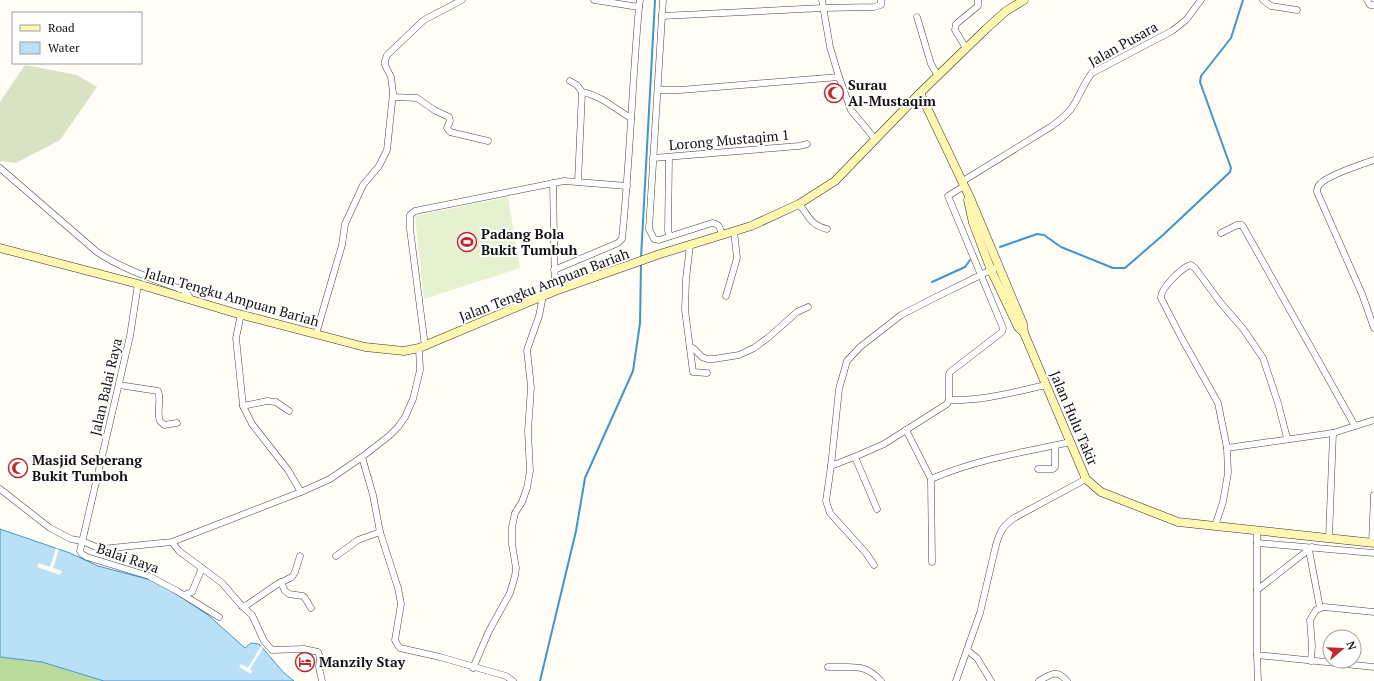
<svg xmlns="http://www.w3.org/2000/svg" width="1374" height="681" font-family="'PT Serif',serif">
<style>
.forest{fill:#b9dc9c}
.cemetery{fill:#d9e3c4}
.pitch{fill:#e6f2cf}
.water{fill:#b9e0f7;stroke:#3f96cf}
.pier{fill:#fffdf5}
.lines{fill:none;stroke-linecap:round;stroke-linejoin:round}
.stream{stroke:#3f96cf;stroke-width:2}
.street-casing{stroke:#444;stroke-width:7}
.secondary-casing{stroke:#333;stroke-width:9}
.street{stroke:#fff;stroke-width:6}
.secondary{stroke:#fff6b0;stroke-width:8}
.labels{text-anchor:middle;stroke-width:4;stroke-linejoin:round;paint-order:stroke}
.street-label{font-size:14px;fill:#111;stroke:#fff}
.poi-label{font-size:14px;font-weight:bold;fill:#111;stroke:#fff;text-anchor:start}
</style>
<rect width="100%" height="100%" fill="#fffdf5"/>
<polygon class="forest" points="0,657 42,662 104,681 0,681"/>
<polygon class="cemetery" points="25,65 77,75 97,87 60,140 16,163 0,161 0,102"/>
<polygon class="pitch" points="508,197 520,268 424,299 415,216"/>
<polygon class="water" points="0,529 70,553 98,566 151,580 172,591 208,615 245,648 251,643 259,644 284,673 294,681 104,681 42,662 0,657"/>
<g class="pier">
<polygon points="56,548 59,550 53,568 62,571 60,575 37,567 39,563 50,567"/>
<polygon points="261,646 263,648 250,669 252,671 251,674 239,667 241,664 248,668"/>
</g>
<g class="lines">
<g class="stream">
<polyline points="1000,247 1037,234 1044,235 1061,247 1113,268 1125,268 1163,235 1230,172 1231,168 1200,82 1201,76 1205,71 1231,38 1243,0"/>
<polyline points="641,258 655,0"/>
<polyline points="932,282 965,267 970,260"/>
<polyline points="540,681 576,531 585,478 633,371 640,323 641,263"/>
</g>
<defs>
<g id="street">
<polyline points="594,0 639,7 640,0"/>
<polyline points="663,0 662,16 823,8 874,7 881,5 881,0"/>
<polyline points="822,0 830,47 839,77 851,110 875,139"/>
<polyline points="1263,0 1271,6 1297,10"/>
<polyline points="1367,0 1370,5 1374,5"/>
<path d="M662,16L649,229L654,239L659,240L712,223C720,224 720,228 722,235"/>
<polyline points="917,17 931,64 938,76"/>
<polyline points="966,48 955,30 956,24 978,6 978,0"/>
<polyline points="570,81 577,85 582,92 578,182"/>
<polyline points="658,90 680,90 839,77"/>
<path d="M582,92C600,95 615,109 631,118"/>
<polyline points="393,97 417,98 434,110 449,117 450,121 447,128 450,132 488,141"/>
<polyline points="669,157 668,231 670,236"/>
<polyline points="653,158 799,146 807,144"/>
<path d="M1374,160C1362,164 1328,175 1320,184C1317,187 1317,189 1317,192L1362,294L1374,328"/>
<path d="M0,168L97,252C124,270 154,279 183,290L187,293L190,298"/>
<path d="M963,181L1052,126C1059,121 1065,116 1071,109C1079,98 1083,84 1092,73L1172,31L1186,20L1201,0"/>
<polyline points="553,183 555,291"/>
<path d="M799,204C809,216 810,225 827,229"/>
<polyline points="1221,233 1237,225 1242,225 1245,230 1355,426"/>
<polyline points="690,245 686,279 685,310 693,372 707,373"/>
<path d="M554,270L618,243L622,239C630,162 632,84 639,7"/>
<polyline points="138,284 130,336 80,551 82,554 87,557 149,576 177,591 219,617"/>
<polyline points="726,296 737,258 734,231"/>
<polyline points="241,314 236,338 243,406 252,424 288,470 301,492"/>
<polyline points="316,334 342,245 345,224 363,185 379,166 387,150 393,93 391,77 385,65 385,61 387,55 424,20 462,0"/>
<polyline points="425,346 410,229 410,215 415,211 564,181 627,186"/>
<polyline points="690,348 693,348 702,357 707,359 714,359 739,355 754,348 769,337 797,312 808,307"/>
<path d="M119,385L158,391C162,400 156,411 160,421L164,425L177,423"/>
<path d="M949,400C983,401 1014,392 1046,385"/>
<polyline points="243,406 267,401 276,402 289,411"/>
<polyline points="906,430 931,479 932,562"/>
<path d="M1227,448L1218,403L1181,337L1161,298C1160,289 1182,267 1191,265L1195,268L1220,302L1244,330L1263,358L1278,403L1287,438"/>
<polyline points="362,457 373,495 380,532 398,588 401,604 395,640 397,644 400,648 440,657 506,676 513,681"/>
<polyline points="855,457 877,509"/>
<polyline points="831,466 859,455 884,444 947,404 949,400 949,374 950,372 1002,332 1003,328 948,196 964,186"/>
<polyline points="1038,469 1053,469 1055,467 1055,446"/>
<path d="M931,479C975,460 1023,452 1071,442"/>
<polyline points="0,489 50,528 71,539 82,541 101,549 172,542 301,492 330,479 362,457 389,436 398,427 405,417 413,399 420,370 419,348"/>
<polyline points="1215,526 1223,502 1228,473 1227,448 1333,433 1374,420"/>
<polyline points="1257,531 1257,655 1374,667"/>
<polyline points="1329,538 1333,433"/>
<polyline points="172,542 179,551 222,583 242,606 252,615 264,641 272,650 304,649 318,652 320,657 319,667 322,681"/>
<polyline points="1257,543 1374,553"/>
<polyline points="1372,543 1374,495"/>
<polyline points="1309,550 1320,608"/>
<polyline points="336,556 358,540 380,532"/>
<polyline points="874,565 866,553 830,513 826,501 831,466 839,389 847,361 860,347 901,315 930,300 995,268"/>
<polyline points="281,582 285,591 289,594 303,596 305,598 311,608"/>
<polyline points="1257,590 1312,547"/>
<polyline points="184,595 192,592 202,568"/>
<polyline points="242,606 247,605 276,585 292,577 295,572 300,556"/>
<polyline points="967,650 977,658 991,681"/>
<polyline points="1257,655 1258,681"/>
<polyline points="1311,661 1312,646 1310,620 1316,610 1324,607 1374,612"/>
<path d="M828,667C852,668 864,662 881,681"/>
<polyline points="473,668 489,631 510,593 515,576 516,568 512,544 512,527 515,513 522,502 527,488 530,471 528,431 531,387 527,350 539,316 543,296"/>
<path d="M956,681L980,613L996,545C1000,531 1003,526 1014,518L1086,479"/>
<path d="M1039,681C1051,674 1057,669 1067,681"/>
</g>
<g id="secondary">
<polyline points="920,93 971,200 1023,324 1024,333 1086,479 1101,492 1178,522 1374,543"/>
<polyline points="968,200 973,223 991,270 1018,327 1024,333"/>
<polyline points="0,248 138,284 235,313 365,347 404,351 419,348 555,291 660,254 751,226 799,204 835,181 920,93 986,29 1006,11 1024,0"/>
</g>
</defs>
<use href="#street" class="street-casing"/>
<use href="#secondary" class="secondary-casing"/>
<use href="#street" class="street"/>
<use href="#secondary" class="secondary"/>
</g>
<defs>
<symbol id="mosque-ring" viewBox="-11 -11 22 22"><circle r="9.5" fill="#fff" stroke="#c4262e" stroke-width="1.5"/><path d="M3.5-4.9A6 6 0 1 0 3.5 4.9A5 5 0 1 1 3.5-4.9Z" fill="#c4262e"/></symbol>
<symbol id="stadium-ring" viewBox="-11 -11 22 22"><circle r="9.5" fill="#fff" stroke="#c4262e" stroke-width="1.5"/><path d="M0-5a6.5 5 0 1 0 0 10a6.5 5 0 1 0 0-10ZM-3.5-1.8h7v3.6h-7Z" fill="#c4262e"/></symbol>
<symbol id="hotel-ring" viewBox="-11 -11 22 22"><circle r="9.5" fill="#fff" stroke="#c4262e" stroke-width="1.5"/><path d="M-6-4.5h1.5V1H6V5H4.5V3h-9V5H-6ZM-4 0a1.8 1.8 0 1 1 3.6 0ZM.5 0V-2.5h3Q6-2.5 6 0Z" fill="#c4262e"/></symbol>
</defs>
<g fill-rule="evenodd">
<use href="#mosque-ring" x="823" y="82" width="22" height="22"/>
<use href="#stadium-ring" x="456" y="231" width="22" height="22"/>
<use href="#mosque-ring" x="7" y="457" width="22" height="22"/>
<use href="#hotel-ring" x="294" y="651" width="22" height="22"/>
</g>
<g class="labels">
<g class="street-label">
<text transform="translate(1123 44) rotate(-29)" y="5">Jalan Pusara</text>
<text transform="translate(729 140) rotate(-5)" y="5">Lorong Mustaqim 1</text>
<text transform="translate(544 285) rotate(-21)" y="5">Jalan Tengku Ampuan Bariah</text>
<text transform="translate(232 297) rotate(16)" y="5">Jalan Tengku Ampuan Bariah</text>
<text transform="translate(106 387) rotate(-77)" y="5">Jalan Balai Raya</text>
<text transform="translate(1074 418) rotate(67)" y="5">Jalan Hulu Takir</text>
<text transform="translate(128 558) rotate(19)" y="5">Balai Raya</text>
</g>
<g class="poi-label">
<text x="848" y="90">Surau<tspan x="848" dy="16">Al-Mustaqim</tspan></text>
<text x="481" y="239">Padang Bola<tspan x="481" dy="16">Bukit Tumbuh</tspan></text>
<text x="32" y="465">Masjid Seberang<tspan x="32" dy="16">Bukit Tumboh</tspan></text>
<text x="319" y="667">Manzily Stay</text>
</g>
</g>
<rect x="12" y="12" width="130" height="52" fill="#ffffff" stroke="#a0a0a0"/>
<rect x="20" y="25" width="20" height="6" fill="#fff6b0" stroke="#a0a0a0"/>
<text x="48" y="32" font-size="12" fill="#111111">Road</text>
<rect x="20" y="42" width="20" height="12" fill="#b9e0f7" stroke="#a0a0a0"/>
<text x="48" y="52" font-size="12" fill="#111111">Water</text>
<g transform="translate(1342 649) rotate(71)"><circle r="19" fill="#ffffff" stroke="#a0a0a0"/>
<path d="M0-3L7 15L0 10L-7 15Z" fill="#c4262e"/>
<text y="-6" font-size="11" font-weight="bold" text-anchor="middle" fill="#111111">N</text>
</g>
</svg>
